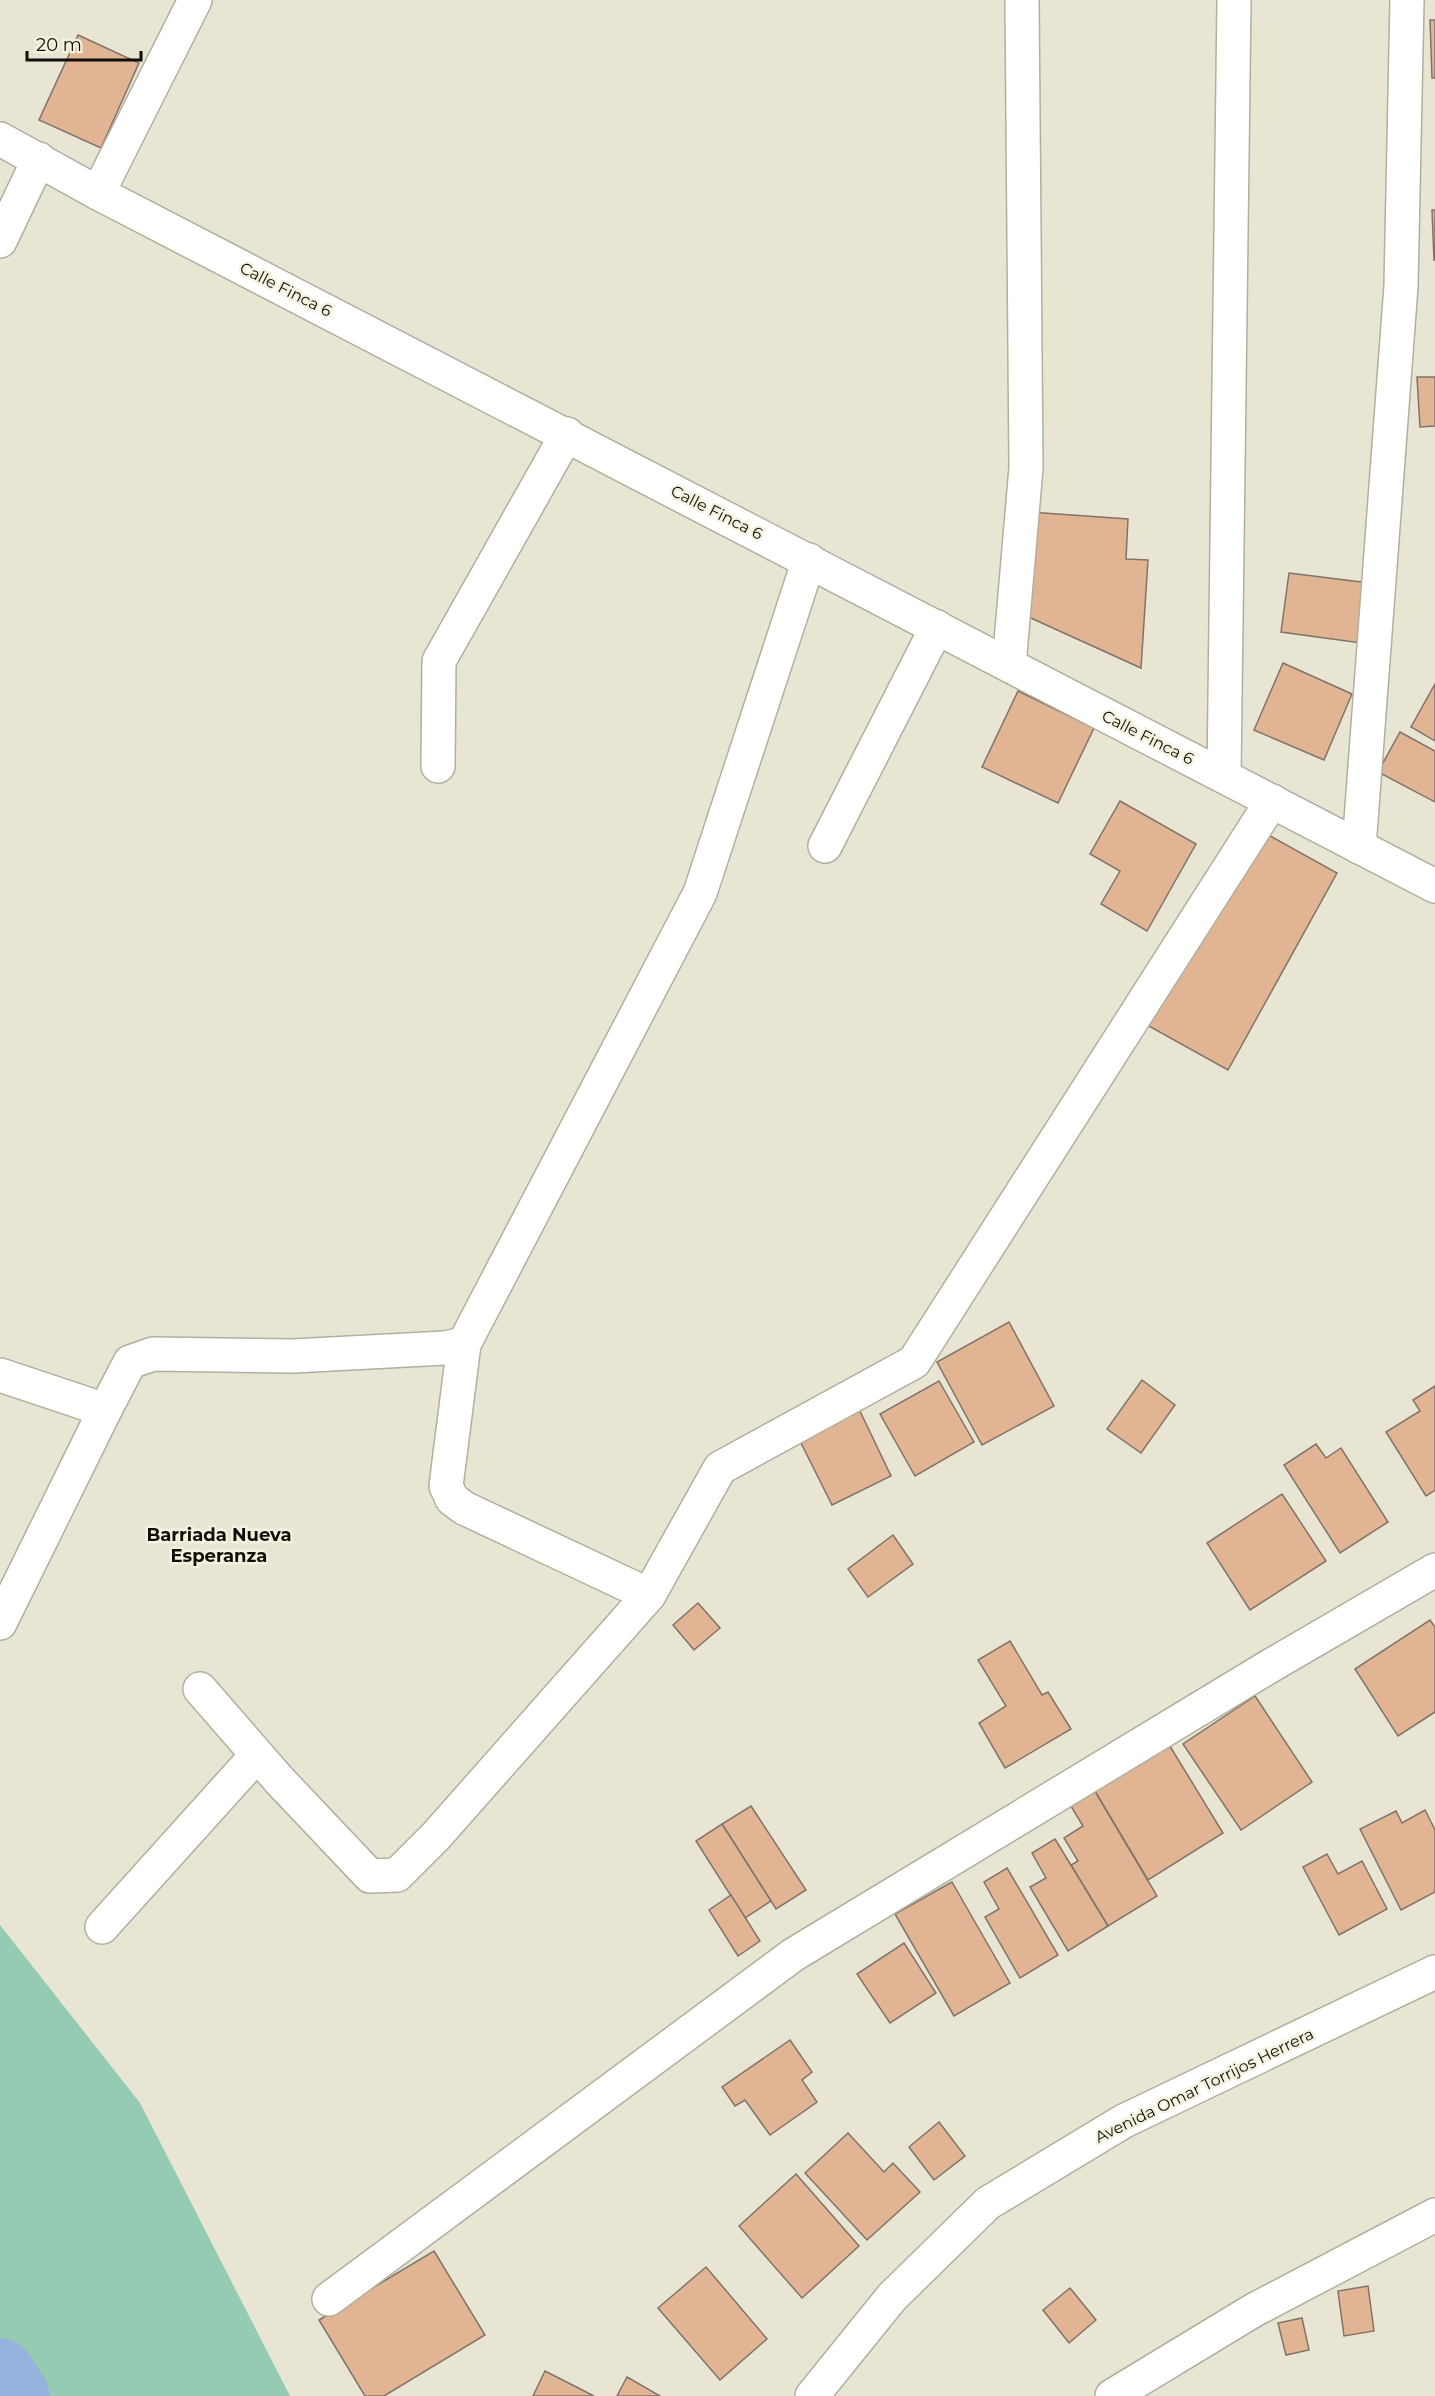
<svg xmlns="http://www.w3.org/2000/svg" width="1435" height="2396" font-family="Montserrat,sans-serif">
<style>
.green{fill:#95cbb2}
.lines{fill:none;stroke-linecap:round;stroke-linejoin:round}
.river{stroke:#96b2dd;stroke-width:69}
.building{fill:#e1b593;stroke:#817369;stroke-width:1.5}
.minor-casing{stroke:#b2af9e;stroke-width:36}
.minor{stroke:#fff;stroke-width:33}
.labels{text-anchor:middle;stroke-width:5;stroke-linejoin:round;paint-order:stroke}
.street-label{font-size:16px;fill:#100f09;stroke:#f6f2e0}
.neighbourhood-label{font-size:18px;font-weight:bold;fill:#100f09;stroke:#f6f2e0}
</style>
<rect width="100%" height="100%" fill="#e8e5d3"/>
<polygon class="green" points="0,1925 140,2103 290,2396 0,2396"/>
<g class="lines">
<polyline class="river" points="0,2373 15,2396"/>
</g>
<g class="building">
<polygon points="1430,20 1435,20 1435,78 1432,78"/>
<polygon points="78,35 139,63 101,148 39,120"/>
<polygon points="1432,210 1435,210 1435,260 1434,260"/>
<polygon points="1417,377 1435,377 1435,426 1420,427"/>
<polygon points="1029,512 1128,519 1126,559 1148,560 1141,668 1022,614"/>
<polygon points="1289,573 1369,583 1361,643 1281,632"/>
<polygon points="1283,663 1352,694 1324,760 1254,730"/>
<polygon points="1435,684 1435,741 1411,727"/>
<polygon points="1018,691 1094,728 1058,803 982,767"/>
<polygon points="1400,732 1435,751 1435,802 1378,772"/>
<polygon points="1120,801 1196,844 1147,931 1101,904 1120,871 1090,854"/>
<polygon points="1256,828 1337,873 1228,1070 1147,1025"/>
<polygon points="1009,1322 1054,1406 982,1445 937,1362"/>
<polygon points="1142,1380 1175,1405 1141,1453 1107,1429"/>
<polygon points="939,1381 974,1442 915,1476 880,1414"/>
<polygon points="1435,1386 1435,1490 1426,1496 1386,1432 1420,1411 1413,1400"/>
<polygon points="859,1409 891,1476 832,1505 799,1439"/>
<polygon points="1316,1444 1326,1458 1341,1448 1388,1522 1340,1553 1284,1465"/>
<polygon points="1282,1494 1326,1561 1250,1610 1207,1543"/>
<polygon points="893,1535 913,1564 868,1597 848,1569"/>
<polygon points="698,1603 720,1628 694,1650 673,1625"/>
<polygon points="1430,1620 1435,1627 1435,1712 1398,1736 1355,1669"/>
<polygon points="1010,1641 1042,1695 1048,1692 1071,1729 1005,1768 979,1723 1006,1706 978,1660"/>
<polygon points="1255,1696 1312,1782 1241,1830 1183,1744"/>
<polygon points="1168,1743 1223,1833 1148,1880 1093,1788"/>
<polygon points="1093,1788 1157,1896 1108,1926 1071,1865 1078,1861 1064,1838 1083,1826 1069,1803"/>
<polygon points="751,1806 806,1890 776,1909 722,1824"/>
<polygon points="1425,1810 1435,1830 1435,1892 1401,1910 1360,1829 1396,1811 1402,1823"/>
<polygon points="722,1824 771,1901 745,1918 696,1841"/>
<polygon points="1055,1839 1108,1926 1068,1951 1030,1887 1046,1878 1032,1853"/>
<polygon points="1327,1854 1338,1874 1362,1861 1387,1909 1339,1935 1303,1867"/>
<polygon points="1007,1868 1058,1955 1020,1978 985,1917 999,1909 984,1882"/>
<polygon points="952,1882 1010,1983 954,2016 895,1914"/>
<polygon points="731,1895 760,1941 738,1956 709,1910"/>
<polygon points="904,1943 936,1993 890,2023 857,1974"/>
<polygon points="790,2040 812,2072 802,2080 817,2102 770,2135 745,2100 735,2106 722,2087"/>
<polygon points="939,2122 965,2156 934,2180 909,2147"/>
<polygon points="848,2133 884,2172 893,2163 920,2192 867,2240 805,2173"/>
<polygon points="796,2174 859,2246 802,2298 739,2226"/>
<polygon points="434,2251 485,2335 384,2396 365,2396 319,2320"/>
<polygon points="706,2267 767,2339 720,2380 658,2308"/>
<polygon points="1368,2286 1374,2331 1344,2336 1338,2291"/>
<polygon points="1070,2288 1096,2320 1069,2343 1043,2310"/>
<polygon points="1302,2318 1309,2350 1286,2355 1278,2323"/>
<polygon points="545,2371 594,2396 533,2396"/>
<polygon points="627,2377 660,2396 617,2396"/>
</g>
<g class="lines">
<defs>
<g id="minor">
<polyline points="0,139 98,193 1435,886"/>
<polyline points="98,193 195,0"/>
<polyline points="0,241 39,159"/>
<polyline points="1009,665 1026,468 1022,0"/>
<polyline points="438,766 439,661 567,434"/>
<polyline points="1224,776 1234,0"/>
<polyline points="825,846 937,627"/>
<polyline points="1359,847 1401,286 1407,0"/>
<polyline points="464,1344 446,1486 452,1499 464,1508 649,1595"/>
<polyline points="0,1375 105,1410 130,1362 153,1354 293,1356 445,1348 464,1344 700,893 809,560"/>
<polyline points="0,1623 105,1410"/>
<polyline points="200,1689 280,1781 370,1876 397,1875 436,1836 649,1595 720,1468 914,1362 1272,801"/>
<polyline points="102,1927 257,1755"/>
<polyline points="329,2299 793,1955 1270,1666 1435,1570"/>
<polyline points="812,2396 892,2297 988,2203 1124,2121 1435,1972"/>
<polyline points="1112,2396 1254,2310 1435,2215"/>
</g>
</defs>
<use href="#minor" class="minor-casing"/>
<use href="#minor" class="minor"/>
</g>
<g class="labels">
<g class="street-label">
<text transform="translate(286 289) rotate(27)" y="6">Calle Finca 6</text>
<text transform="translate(717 512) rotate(27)" y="6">Calle Finca 6</text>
<text transform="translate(1148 737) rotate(27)" y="6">Calle Finca 6</text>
<text transform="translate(1204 2085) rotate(-26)" y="6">Avenida Omar Torrijos Herrera</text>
</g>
<g class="neighbourhood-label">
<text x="219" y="1541">Barriada Nueva<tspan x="219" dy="21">Esperanza</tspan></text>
</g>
</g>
<path d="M27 51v9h114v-9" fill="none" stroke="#100f09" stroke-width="3"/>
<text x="36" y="51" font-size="18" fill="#100f09" stroke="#f6f2e0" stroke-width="4.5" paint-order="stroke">20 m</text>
</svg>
